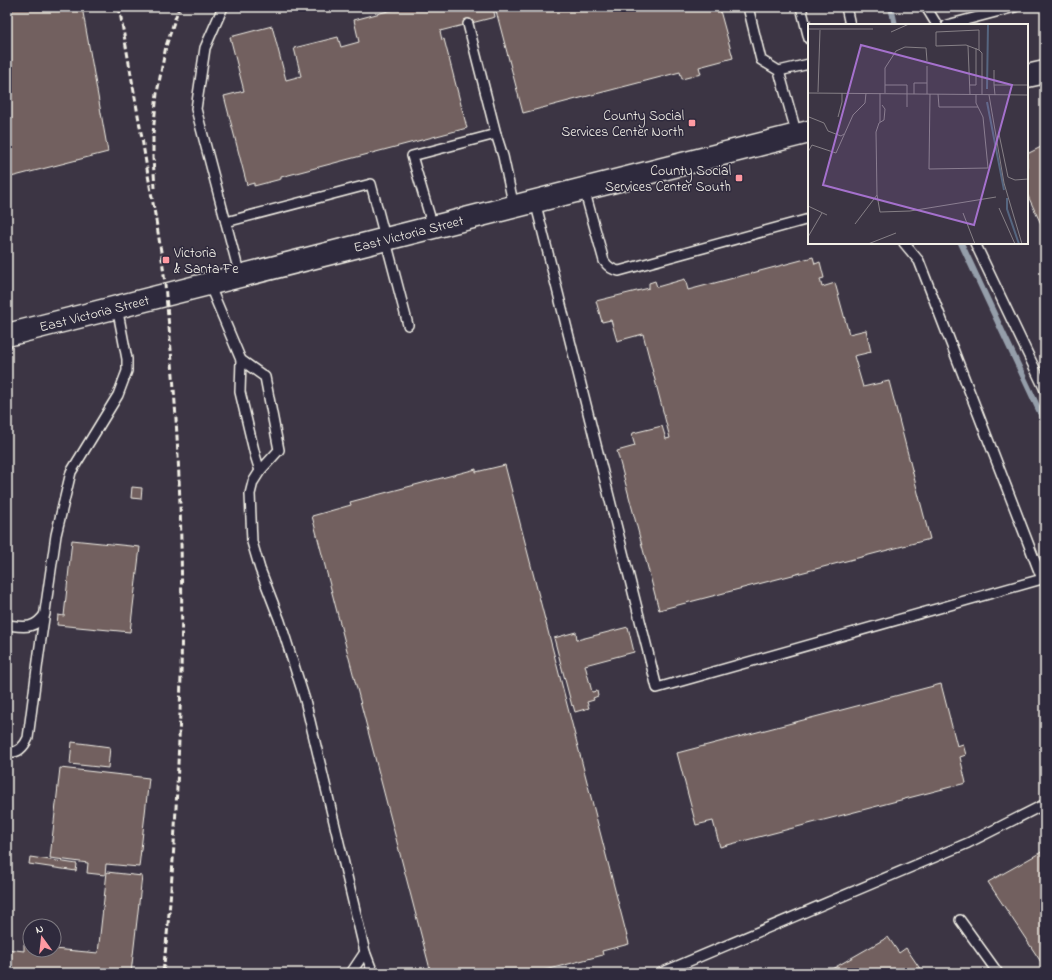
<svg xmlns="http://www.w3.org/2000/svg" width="1052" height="980" font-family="'Indie Flower',sans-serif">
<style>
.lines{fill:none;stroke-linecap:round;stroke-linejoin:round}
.stream{stroke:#959eaa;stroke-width:6}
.building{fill:#72605e;stroke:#f4f1e8}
.lane-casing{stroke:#f4f1e8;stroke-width:12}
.secondary-casing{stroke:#f4f1e8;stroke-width:25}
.lane{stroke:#2f2a3d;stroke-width:9}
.secondary{stroke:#2f2a3d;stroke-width:22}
.rail{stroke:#f4f1e8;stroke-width:3;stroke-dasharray:6 3;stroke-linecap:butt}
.poi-dot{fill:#ff9aa2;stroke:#2f2a3d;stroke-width:1.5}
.labels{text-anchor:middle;stroke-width:3;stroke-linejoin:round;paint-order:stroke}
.poi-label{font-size:14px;fill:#f4f1e8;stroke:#2f2a3d;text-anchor:end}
.street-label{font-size:14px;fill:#f4f1e8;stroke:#2f2a3d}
.inset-river{fill:none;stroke:#566680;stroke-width:2}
.inset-road{fill:none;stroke:#868086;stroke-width:1}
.view{fill:#a571cd;fill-opacity:0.15;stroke:#a571cd;stroke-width:2}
.inset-edge{fill:none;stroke:#f4f1e8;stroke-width:2}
</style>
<rect width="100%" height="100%" fill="#3c3544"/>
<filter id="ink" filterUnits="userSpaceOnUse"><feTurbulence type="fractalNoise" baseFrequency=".025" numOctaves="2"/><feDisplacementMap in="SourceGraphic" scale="8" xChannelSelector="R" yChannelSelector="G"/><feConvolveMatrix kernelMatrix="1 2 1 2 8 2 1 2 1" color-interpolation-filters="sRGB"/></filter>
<g filter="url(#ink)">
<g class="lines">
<g class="stream">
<polyline points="891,7 895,25"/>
<polyline points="961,243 1045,423"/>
</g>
</g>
<g class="building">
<polygon points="7,7 82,7 108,152 7,178"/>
<polygon points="403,7 493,7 495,17 440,31 442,40 444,39 467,128 281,177 281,179 254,186 254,183 247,185 224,96 244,91 230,37 272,26 286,80 301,76 294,48 338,37 341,47 359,42 354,20"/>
<polygon points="495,7 719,7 733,58 699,67 701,74 682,79 680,72 523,113"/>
<polygon points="1045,145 1045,225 1042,226 1027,194 1027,154"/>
<polygon points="813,257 815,264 820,262 824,278 820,279 822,287 835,283 849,334 866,330 871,352 854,356 863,387 889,381 930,539 659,610 617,451 635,446 632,436 633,433 662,426 666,439 670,438 643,334 617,341 611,320 602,322 596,301 649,288 649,283 655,281 657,287 685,279 688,290"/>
<polygon points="505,465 629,944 602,951 603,955 534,973 431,973 312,516 351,505 350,502 476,469 476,472"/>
<polygon points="132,487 142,488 141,499 131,498"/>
<polygon points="72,540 140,547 130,632 57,625 58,615 64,616"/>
<polygon points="628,627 634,652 585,665 592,692 597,691 598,696 593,698 594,700 587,702 589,708 575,712 573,705 572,706 554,638 576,632 577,640"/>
<polygon points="941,684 957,746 963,744 966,755 960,757 966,783 720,847 713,821 696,825 677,753"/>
<polygon points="72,742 110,747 108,768 70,764"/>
<polygon points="60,768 149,778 139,867 106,864 105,875 87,873 88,863 50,858"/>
<polygon points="1045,850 1045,968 988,882"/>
<polygon points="30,857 77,864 76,871 29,864"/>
<polygon points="107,872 142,876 131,973 7,973 7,949 24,951 24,944 30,945 30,950 54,950 54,949 98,953"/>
<polygon points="888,937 899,953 906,948 923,973 825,973"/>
</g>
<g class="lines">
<defs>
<g id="lane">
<polyline points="223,7 205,48 196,109 240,276"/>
<polyline points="748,7 761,60 779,71 797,135"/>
<polyline points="801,7 809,39"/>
<polyline points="846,7 850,25"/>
<polyline points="926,7 937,25"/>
<polyline points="468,24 496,134"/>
<polyline points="947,25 1015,7"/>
<polyline points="779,71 809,64"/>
<path d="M584,189L604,261C608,267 612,270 619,271L809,219"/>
<polyline points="535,201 657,688 1042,579 919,261 904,243"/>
<polyline points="226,222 371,184 408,325"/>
<polyline points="433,227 412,156 496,134 503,156 514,207"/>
<polyline points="975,243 1045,390"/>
<polyline points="209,284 241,360 240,392 255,455 260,471"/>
<polyline points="241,360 265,377 279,450 260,471 253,482 250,494 252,542 260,569 280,621 305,700 365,952 373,973"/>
<path d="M7,625C24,627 34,630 45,614"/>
<path d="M7,752C18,754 24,747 28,738L39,653L56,535L71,472L118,395L127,371V359L117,307"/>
<polyline points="960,920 998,973"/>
<polyline points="351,973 365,952"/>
<polyline points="661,973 968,843 1045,804"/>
</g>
<g id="secondary">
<polyline points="1027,76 1045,72"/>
<path id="s1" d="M7,335L809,132"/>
</g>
</defs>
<use href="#lane" class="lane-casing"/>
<use href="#secondary" class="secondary-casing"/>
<use href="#lane" class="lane"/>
<use href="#secondary" class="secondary"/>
<g class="rail">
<path d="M119,7C129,63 139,119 148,175C155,215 163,256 166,296C181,443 185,591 179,739C176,818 172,895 163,973"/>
<polyline points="155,188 153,158 153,134 157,93 166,46 179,7"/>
</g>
</g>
</g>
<g class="poi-dot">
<rect x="688" y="119" width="8" height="8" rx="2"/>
<rect x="735" y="174" width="8" height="8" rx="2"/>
<rect x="162" y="256" width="8" height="8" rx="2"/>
</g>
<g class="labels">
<g class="poi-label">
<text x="684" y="120">County Social<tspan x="684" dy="16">Services Center North</tspan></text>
<text x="731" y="175">County Social<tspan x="731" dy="16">Services Center South</tspan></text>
<text x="174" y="257" text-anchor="start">Victoria<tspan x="174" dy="16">&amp; Santa Fe</tspan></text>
</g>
<g class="street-label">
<text dy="5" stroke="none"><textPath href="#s1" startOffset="414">East Victoria Street</textPath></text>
<text dy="5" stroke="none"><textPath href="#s1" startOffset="90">East Victoria Street</textPath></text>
</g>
</g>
<g transform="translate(808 24)">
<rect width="220" height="220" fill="#3c3544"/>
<path class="inset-river" d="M179,65L180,0M179,78L196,166M199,174V185L211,220"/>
<path class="inset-road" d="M0,5H65M83,8L101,0M160,22L162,71M171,26L158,21L128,22V8L171,6V26L174,29V71M186,46V61M119,59V42M77,61H99V83M162,61H168V24M10,68L12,6M0,69L220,71M72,69V98M77,69V44L88,27L97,23L118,24L119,37M106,70V59H119V70M122,70L121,145L180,144L175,93L168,79V71M130,70L131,83H170M181,71L196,159L214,220M187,71L186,61H220M74,81L77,85L76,96L71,99L68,108L69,171L72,188L102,187L188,173M1,93L16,99L20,107L33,112L36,110M30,93L34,78V69M191,110L200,153L207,156L220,155M0,128L4,121L28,129L45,91L57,79L58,69M0,182L19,191M191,184L207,220M155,189L167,220M47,200L69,171M0,213L14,189M60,220L88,209"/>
<path class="view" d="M53,21L204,61L166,201L15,161Z"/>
<rect width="220" height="220" class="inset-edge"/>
</g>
<rect width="1052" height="980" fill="none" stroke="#2f2a3d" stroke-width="24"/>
<rect x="12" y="12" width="1028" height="956" fill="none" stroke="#f4f1e8" stroke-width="1.5" filter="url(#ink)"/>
<g transform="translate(42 938) rotate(345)"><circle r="19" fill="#2f2a3d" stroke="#7e7a81"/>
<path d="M0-3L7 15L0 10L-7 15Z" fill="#ff9aa2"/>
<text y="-6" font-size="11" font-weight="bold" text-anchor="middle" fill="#f4f1e8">N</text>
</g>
</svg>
